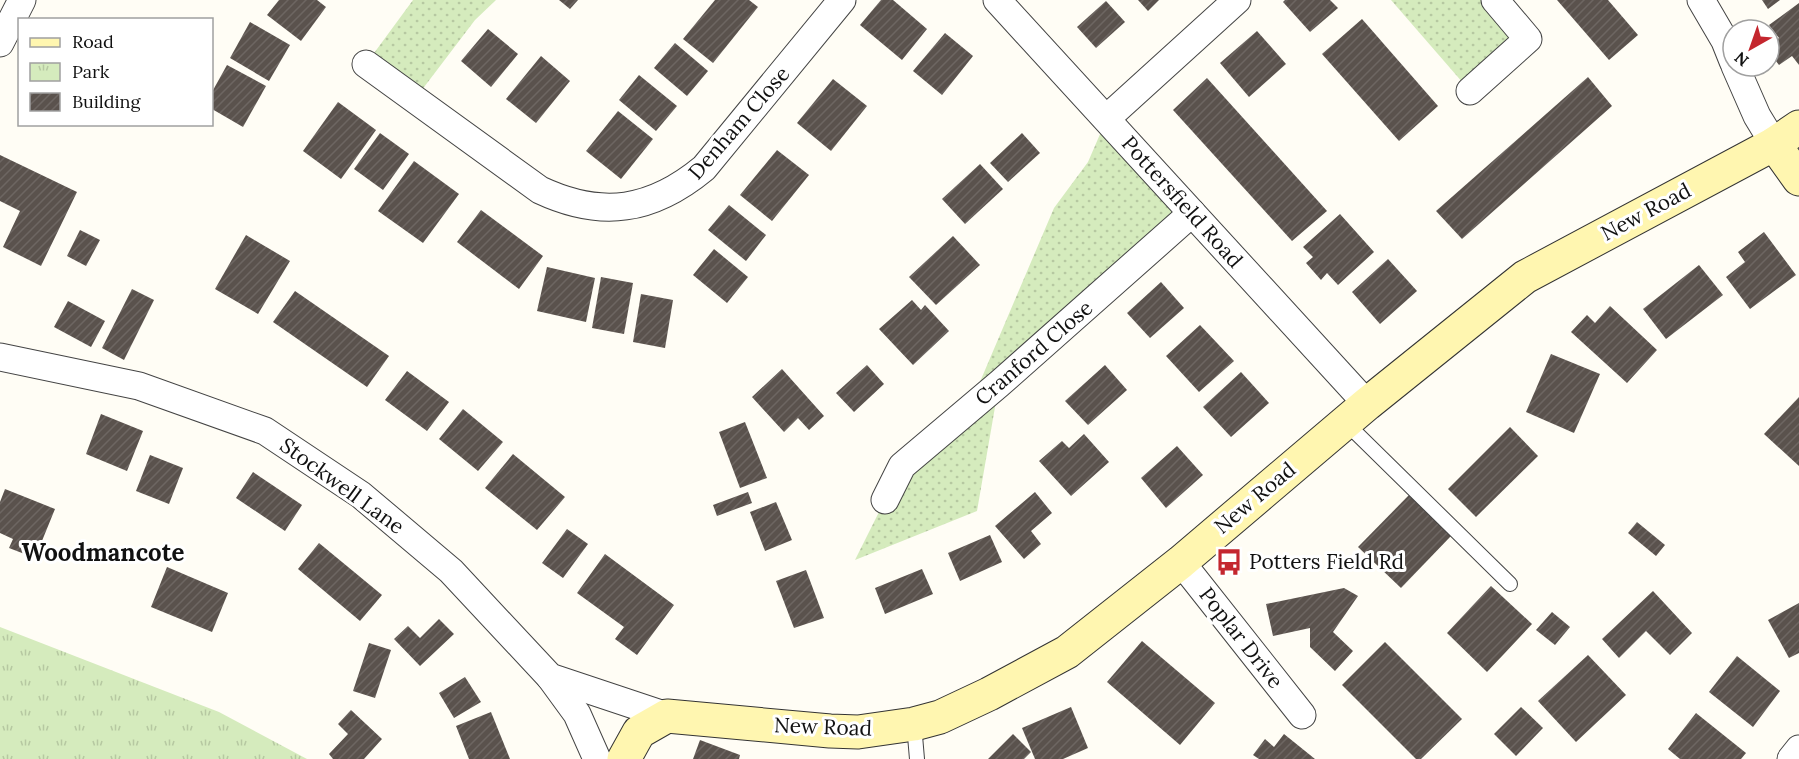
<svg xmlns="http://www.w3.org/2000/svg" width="1799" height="759" font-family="Lora,serif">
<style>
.grass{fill:url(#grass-dots)}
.park{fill:url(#park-tufts)}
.building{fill:url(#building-hatch)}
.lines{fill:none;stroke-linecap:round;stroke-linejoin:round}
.lane-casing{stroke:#444;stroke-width:16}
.street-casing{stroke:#444;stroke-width:29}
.secondary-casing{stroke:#333;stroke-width:35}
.lane{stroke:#fff;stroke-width:14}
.street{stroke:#fff;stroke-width:27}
.secondary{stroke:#fff6b0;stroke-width:33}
.labels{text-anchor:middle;stroke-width:6;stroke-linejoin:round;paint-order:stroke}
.street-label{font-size:21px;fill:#111;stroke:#fff}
.poi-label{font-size:21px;fill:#111;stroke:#fff;text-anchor:start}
.quarter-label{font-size:24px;font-weight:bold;fill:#111;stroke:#fff}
</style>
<defs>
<pattern id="grass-dots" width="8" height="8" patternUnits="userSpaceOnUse" patternTransform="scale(1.5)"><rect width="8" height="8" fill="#d5ebbd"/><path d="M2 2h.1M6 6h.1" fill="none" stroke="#b6c8a1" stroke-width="1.8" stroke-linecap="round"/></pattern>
<pattern id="park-tufts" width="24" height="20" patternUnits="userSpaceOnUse" patternTransform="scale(1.5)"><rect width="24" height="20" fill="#d5ebbd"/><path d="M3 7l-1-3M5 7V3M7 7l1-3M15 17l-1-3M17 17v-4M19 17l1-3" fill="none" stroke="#b6c8a1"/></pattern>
<pattern id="building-hatch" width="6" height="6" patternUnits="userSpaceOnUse" patternTransform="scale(1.5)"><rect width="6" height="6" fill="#5a524d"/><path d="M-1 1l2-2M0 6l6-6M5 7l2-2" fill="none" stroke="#6d6662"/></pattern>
</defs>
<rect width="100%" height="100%" fill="#fffdf5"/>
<g class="grass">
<polygon points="413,0 496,0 475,20 415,99 366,64"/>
<polygon points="1391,0 1495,0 1528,39 1470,91"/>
<polygon points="1107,118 1192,213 999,384 977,511 855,560 902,466 968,410 1054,208 1088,162"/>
</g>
<polygon class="park" points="0,627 219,712 307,759 0,759"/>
<g class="building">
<polygon points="279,0 317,0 326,7 301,41 267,15"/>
<polygon points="559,0 578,0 570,9"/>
<polygon points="715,0 749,0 758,7 713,63 683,39"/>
<polygon points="881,0 893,0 927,29 902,60 860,25"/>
<polygon points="1138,0 1159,0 1148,11"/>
<polygon points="1285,0 1330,0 1338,8 1310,32 1283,2"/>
<polygon points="1557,0 1608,0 1638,35 1609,60"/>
<polygon points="1762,0 1780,0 1768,9"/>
<polygon points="1106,1 1125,22 1096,48 1077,27"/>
<polygon points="1799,3 1799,65 1792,56 1779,65 1769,52 1769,46 1779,38 1769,25"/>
<polygon points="1362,19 1438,106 1399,141 1322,54"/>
<polygon points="250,22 290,45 269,81 230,58"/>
<polygon points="488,29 518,54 491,87 461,61"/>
<polygon points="1257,31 1286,64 1249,97 1220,63"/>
<polygon points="945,33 973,56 942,95 913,71"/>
<polygon points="675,43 708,71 687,96 654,68"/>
<polygon points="541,56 570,81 536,123 506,99"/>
<polygon points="227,65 266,86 243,127 212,109 212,92"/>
<polygon points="639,75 677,106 656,131 619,100"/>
<polygon points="1588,77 1612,106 1462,239 1436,211"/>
<polygon points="1207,78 1327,211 1292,241 1173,110"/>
<polygon points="833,79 867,106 831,151 797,123"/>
<polygon points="338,102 376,130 341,179 303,151"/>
<polygon points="618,111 653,139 621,179 586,151"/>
<polygon points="380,133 409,154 383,190 354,169"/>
<polygon points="1022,133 1040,153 1008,182 990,163"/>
<polygon points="777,150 809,175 772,221 740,195"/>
<polygon points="0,155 77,192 41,266 3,247 20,211 0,201"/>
<polygon points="414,161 459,194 423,243 378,211"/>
<polygon points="980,164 1003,189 965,224 942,199"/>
<polygon points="729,205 766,235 746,261 708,230"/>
<polygon points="481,210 543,256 519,289 457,242"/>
<polygon points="1340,214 1374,252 1338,285 1327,273 1321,280 1306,263 1313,257 1303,247"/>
<polygon points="80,230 100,240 86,266 67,256"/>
<polygon points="1764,232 1796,275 1750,309 1726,277 1745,262 1738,252"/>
<polygon points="246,235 290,261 258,314 215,289"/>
<polygon points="953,236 980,265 936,305 909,277"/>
<polygon points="714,249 748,277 727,303 693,275"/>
<polygon points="1388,259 1417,291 1380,324 1352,292"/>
<polygon points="1699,265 1723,295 1666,339 1643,309"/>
<polygon points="547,267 595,278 586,322 537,311"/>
<polygon points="601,277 633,283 624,334 592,328"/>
<polygon points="1161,282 1184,308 1150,338 1127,313"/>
<polygon points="132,289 154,300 124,360 102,348"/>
<polygon points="295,291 389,356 367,387 273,322"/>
<polygon points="641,294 673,300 665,348 633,342"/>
<polygon points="912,300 921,310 925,305 949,331 913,365 879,329"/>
<polygon points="68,301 105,321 91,347 54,327"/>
<polygon points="1610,306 1657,350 1627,383 1571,332 1587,315 1595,323"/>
<polygon points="1200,325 1234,361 1199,392 1166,356"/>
<polygon points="1551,354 1600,374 1574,433 1526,412"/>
<polygon points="867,365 884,384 854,412 836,393"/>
<polygon points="1105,365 1127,390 1088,425 1065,401"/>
<polygon points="782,369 824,416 809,430 798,418 784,432 752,397"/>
<polygon points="407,371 449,402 427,431 385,400"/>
<polygon points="1241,372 1269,403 1231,437 1203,407"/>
<polygon points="1799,397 1799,466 1764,434"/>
<polygon points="463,409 503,442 478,471 439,439"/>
<polygon points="101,414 143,431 127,471 86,454"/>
<polygon points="745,422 767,478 740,488 719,432"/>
<polygon points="1510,427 1538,456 1476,517 1448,489"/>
<polygon points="1084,434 1109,462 1071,496 1039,461 1062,441 1069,448"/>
<polygon points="1177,446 1203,475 1166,508 1141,478"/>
<polygon points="513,454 565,497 537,530 485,488"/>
<polygon points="150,455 183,468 169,504 136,491"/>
<polygon points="253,472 302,505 285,531 236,498"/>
<polygon points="5,489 55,509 35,558 9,548 13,539 0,533 0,502"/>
<polygon points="748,492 752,503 717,516 713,505"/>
<polygon points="1035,492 1052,513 1031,531 1041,544 1024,559 995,526"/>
<polygon points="1409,495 1451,536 1401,588 1358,547"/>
<polygon points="776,502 792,540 765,551 750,512"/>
<polygon points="1637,522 1665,545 1656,556 1628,533"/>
<polygon points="567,529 588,544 563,578 542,563"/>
<polygon points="990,535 1002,562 960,581 948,553"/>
<polygon points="319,543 382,595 360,621 298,569"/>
<polygon points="605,554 674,605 637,655 615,639 624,627 577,593"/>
<polygon points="167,567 228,593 212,632 151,607"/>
<polygon points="922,569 933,594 885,614 875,588"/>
<polygon points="806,570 824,618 794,628 776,581"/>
<polygon points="1491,586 1532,624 1487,672 1447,633"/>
<polygon points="1344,588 1358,596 1333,632 1353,651 1335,671 1310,647 1310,628 1273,636 1266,604"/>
<polygon points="1653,591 1692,633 1670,655 1646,631 1619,658 1602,639"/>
<polygon points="1799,603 1799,653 1789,658 1768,620"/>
<polygon points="1552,612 1570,627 1555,645 1536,630"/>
<polygon points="439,619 454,634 420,666 394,639 408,626 420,638"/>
<polygon points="1142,641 1215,703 1180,745 1107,682"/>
<polygon points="1385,642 1462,719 1421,759 1416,759 1342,685"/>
<polygon points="369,643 391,650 375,698 353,691"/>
<polygon points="1588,655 1626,695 1576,742 1538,701"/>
<polygon points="1737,656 1780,691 1753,727 1709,692"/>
<polygon points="465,677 481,702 454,718 439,693"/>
<polygon points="1071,707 1088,748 1063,759 1035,759 1022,728"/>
<polygon points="1521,707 1543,728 1516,756 1494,734"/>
<polygon points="351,710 382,739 364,759 333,759 329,754 348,734 338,724"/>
<polygon points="491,712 510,759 469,759 456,726"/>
<polygon points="1696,713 1746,753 1741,759 1680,759 1668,749"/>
<polygon points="1013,734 1031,752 1024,759 988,759"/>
<polygon points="1284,734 1315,759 1259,759 1253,755 1265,739 1274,747"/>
<polygon points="700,740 740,755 739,759 693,759"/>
</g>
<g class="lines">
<defs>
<g id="lane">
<polyline points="1345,422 1510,584"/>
<polyline points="914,724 917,759"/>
</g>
<g id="street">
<polyline points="997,0 1367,404"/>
<polyline points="1701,0 1725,41 1733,61"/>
<polyline points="0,43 22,0"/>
<path d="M366,64L540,190C602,219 652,211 704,168L842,0"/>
<polyline points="1735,66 1757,116 1774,144"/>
<polyline points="1470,91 1528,39 1495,0"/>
<polyline points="1107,118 1237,0"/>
<polyline points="0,357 139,386 265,431 361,495 451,571 550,677 667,716"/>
<polyline points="885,500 902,466 999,384 1192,213"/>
<polyline points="1181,562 1302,715"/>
<polyline points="550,677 577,714 597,759"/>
<polyline points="1791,759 1799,749"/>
</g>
<g id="secondary">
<polyline points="1774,144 1799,179"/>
<polyline points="624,759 639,732 667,716 830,731 858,732 914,724 940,717 989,694 1067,652 1181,562 1367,404 1525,277 1774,144 1799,127"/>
</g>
</defs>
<use href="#lane" class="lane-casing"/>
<use href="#street" class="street-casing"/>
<use href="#secondary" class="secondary-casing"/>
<use href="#lane" class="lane"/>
<use href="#street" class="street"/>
<use href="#secondary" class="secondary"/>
</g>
<defs>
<symbol id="bus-bare" viewBox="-9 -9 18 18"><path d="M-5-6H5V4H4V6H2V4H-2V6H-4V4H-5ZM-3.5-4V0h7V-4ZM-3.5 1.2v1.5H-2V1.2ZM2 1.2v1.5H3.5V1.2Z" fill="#c4262e" stroke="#fff" stroke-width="2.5" paint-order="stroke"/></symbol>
</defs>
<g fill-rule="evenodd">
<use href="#bus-bare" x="1210" y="543" width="38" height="38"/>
</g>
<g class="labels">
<g class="street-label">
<text transform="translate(739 123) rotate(-49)" y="7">Denham Close</text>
<text transform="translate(1182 202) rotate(48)" y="7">Pottersfield Road</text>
<text transform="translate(1646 212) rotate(-28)" y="7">New Road</text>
<text transform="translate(1034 353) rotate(-41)" y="7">Cranford Close</text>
<text transform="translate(342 486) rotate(36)" y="7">Stockwell Lane</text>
<text transform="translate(1255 498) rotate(-40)" y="7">New Road</text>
<text transform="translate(1241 638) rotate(52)" y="7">Poplar Drive</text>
<text transform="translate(823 727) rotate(2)" y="7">New Road</text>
</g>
<g class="poi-label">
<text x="1249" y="569">Potters Field Rd</text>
</g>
<g class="quarter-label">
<text x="103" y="561">Woodmancote</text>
</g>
</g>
<rect x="18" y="18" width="195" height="108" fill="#ffffff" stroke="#a0a0a0" stroke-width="1.5"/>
<rect x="30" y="38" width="30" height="9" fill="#fff6b0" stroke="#a0a0a0" stroke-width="1.5"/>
<text x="72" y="48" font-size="18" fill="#111111">Road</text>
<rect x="30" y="63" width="30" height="18" fill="url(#park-tufts)" stroke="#a0a0a0" stroke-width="1.5"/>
<text x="72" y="78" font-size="18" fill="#111111">Park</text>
<rect x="30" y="93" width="30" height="18" fill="url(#building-hatch)" stroke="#a0a0a0" stroke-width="1.5"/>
<text x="72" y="108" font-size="18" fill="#111111">Building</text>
<g transform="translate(1751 48) rotate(220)"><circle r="28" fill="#ffffff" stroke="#a0a0a0" stroke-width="1.5"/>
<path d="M0-4.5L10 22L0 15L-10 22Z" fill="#c4262e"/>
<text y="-9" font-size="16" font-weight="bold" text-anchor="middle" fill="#111111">N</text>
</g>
</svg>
